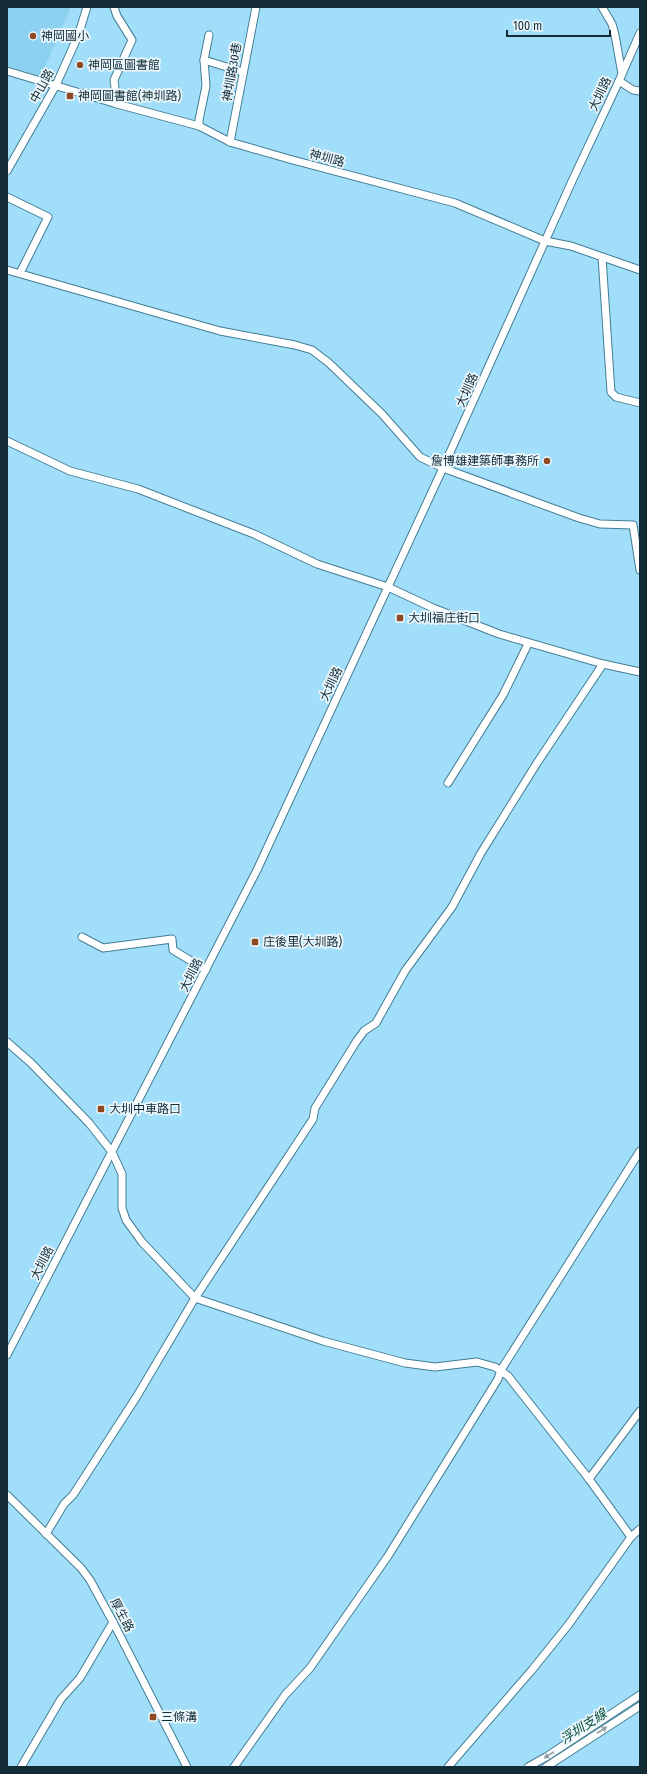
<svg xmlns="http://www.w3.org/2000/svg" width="647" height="1774" font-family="'Fira Sans Condensed','Noto Sans TC',sans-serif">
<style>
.built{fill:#8cd1ef}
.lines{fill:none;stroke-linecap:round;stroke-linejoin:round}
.stream{stroke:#32ab84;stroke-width:2}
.minor-casing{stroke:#427d95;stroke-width:9}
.minor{stroke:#fff;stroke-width:7}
.oneway{fill:#94a0a4}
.poi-dot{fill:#8f4922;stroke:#ebf7fc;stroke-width:1.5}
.labels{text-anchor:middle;stroke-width:3.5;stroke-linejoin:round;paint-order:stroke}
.poi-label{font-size:12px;fill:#122b35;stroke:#ebf7fc;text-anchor:start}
.street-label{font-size:12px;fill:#122b35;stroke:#ebf7fc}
.water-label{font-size:13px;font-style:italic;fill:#064b37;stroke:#ebf7fc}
</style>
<rect width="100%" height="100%" fill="#a1def9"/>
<polygon class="built" points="7,7 71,7 41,76 7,66"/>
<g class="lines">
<g class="stream">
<polyline points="632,1704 640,1700"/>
<polyline points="536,1767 622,1711"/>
</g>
<defs>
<g id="minor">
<polyline points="114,7 117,16 132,40 114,80 117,104"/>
<polyline points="209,35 204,60 243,72"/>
<polyline points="7,71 117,104 199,126 230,142 289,159 455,203 545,241 571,246 640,270"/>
<polyline points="622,74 640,33"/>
<polyline points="619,81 633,90 640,91"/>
<polyline points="199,126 199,120 206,86 204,60"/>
<polyline points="230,142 256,7"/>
<polyline points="7,171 56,85 78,36 87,7"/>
<polyline points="7,197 48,217 20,273"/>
<polyline points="602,257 611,392 616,397 640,403"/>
<polyline points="7,270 220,331 295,345 312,350 329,363 382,414 420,457 443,468 579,518 600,524 633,525 640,570"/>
<polyline points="7,441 70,471 138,489 254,534 317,564 388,587 433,608 499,634 603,664 640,672"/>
<polyline points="448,783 503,695 528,644"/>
<polyline points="82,937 103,948 172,939 173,950 206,970"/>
<polyline points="7,1042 31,1063 89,1123 112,1152 122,1174 122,1208 126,1220 142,1242 195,1298 323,1341 405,1363 435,1367 477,1362 495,1367 508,1376 589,1479 631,1537"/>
<polyline points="7,1355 257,870 443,468 573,179 619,81 622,74 615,35 612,24 602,7"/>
<polyline points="589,1479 640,1411"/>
<polyline points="7,1495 81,1568 90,1580 113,1622 187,1767"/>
<polyline points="46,1534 64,1504 73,1495 137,1396 195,1298 313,1119 315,1108 356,1042 364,1031 376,1023 405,971 452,907 481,853 537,763 603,664"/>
<polyline points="21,1767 61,1699 80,1678 113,1622"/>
<polyline points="234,1767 285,1695 310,1668 388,1556 498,1379 501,1370 640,1151"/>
<polyline points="448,1767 532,1670 569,1624 631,1537 640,1529"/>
<polyline points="528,1767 546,1757 640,1695"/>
<polyline points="546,1767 640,1706"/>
</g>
</defs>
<use href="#minor" class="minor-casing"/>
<use href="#minor" class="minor"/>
</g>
<defs><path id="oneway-solid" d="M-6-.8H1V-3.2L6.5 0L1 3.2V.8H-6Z"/></defs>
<g class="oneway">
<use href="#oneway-solid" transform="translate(602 1730) rotate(-33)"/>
<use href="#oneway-solid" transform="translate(549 1755) rotate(147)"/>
</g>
<g class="poi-dot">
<circle cx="33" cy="36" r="4"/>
<circle cx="80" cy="65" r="4"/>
<rect x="66" y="92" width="8" height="8" rx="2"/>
<circle cx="547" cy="461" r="4"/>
<rect x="396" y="614" width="8" height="8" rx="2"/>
<rect x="251" y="938" width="8" height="8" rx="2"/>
<rect x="97" y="1105" width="8" height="8" rx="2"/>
<rect x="149" y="1713" width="8" height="8" rx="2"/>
</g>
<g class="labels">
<g class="poi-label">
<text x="41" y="40">神岡國小</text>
<text x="88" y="69">神岡區圖書館</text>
<text x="78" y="100">神岡圖書館(神圳路)</text>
<text x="539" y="465" text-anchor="end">詹博雄建築師事務所</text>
<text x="408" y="622">大圳福庄街口</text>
<text x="263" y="946">庄後里(大圳路)</text>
<text x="109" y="1113">大圳中車路口</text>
<text x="161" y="1721">三條溝</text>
</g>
<g class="street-label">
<text transform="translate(232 72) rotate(-80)" y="4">神圳路30巷</text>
<text transform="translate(42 86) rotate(-62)" y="4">中山路</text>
<text transform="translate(600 94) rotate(-65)" y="4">大圳路</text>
<text transform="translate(327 158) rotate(15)" y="4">神圳路</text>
<text transform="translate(467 390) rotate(-66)" y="4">大圳路</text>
<text transform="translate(331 684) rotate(-65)" y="4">大圳路</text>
<text transform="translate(191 975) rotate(-63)" y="4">大圳路</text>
<text transform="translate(42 1263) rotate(-63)" y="4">大圳路</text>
<text transform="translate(122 1615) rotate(62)" y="4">厚生路</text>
</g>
<g class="water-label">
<text transform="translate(583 1726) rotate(-33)" y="5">浮圳支線</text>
</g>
</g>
<rect width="647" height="1774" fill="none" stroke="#122b35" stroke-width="16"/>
<path d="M507 30v6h103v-6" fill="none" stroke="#122b35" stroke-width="2"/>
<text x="513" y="30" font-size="12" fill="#122b35" stroke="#ebf7fc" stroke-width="3" paint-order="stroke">100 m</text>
</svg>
